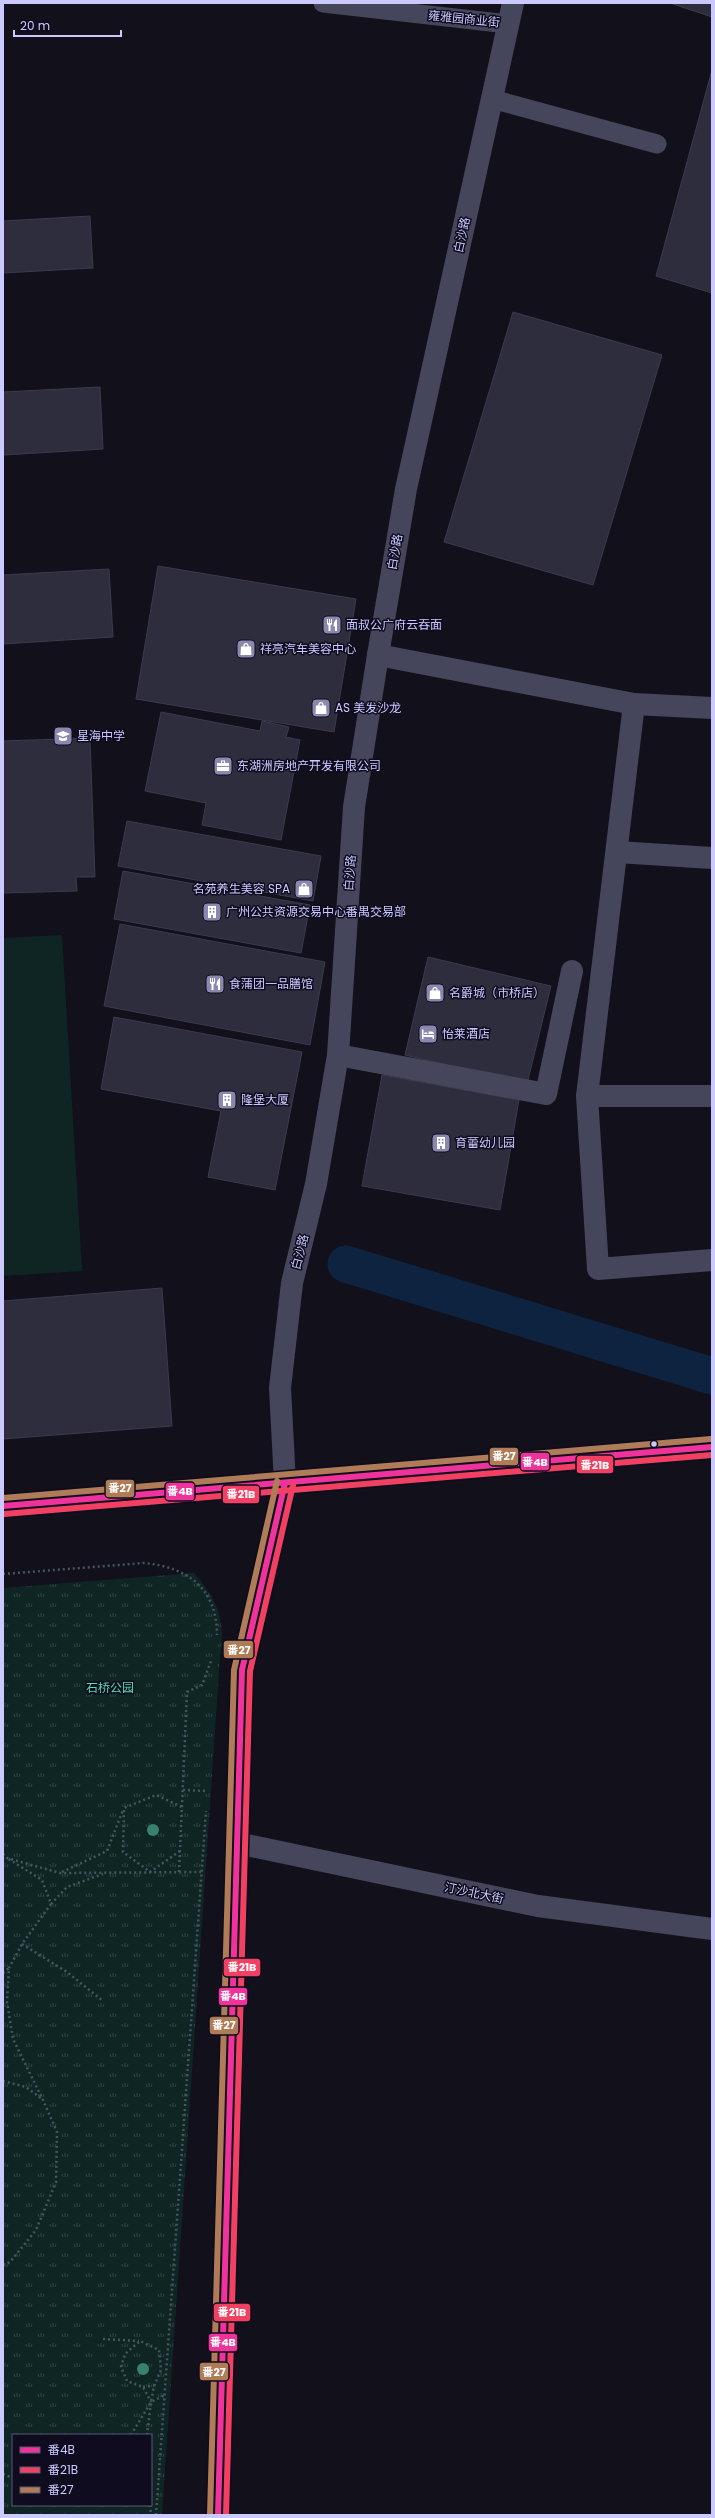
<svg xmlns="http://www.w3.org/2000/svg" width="715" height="2518" font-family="Poppins,'Noto Sans SC',sans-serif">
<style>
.grass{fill:#0f2524}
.park{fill:url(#park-tufts);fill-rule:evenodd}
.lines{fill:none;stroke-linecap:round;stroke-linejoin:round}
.canal{stroke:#0d233f;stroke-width:37}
.building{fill:#2e2d3d;stroke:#3c3a4f}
.path{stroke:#465661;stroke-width:2.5;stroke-dasharray:2 3;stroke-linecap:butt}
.lane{stroke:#45465b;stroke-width:19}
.street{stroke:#45465b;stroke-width:22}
.bus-1-casing{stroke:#0e0c1e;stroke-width:9}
.bus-2-casing{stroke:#0e0c1e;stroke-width:9}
.bus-3-casing{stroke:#0e0c1e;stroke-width:9}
.bus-1{stroke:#ef339a;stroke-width:6}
.bus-2{stroke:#f24062;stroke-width:6}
.bus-3{stroke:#b07c57;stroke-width:6}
.tree{fill:#37816d}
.bus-dot{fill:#cbc9ff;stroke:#0e0c1e;stroke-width:1.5}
.labels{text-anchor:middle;stroke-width:3;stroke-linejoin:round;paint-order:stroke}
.street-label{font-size:12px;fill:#cbc9ff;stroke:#0e0c1e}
.poi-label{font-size:12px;fill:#cbc9ff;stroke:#0e0c1e;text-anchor:start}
.park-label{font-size:12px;fill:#56deb1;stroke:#0e0c1e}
.line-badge{stroke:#0e0c1e;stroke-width:1.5}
.badge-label{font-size:11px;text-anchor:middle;font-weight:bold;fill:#fff}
</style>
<defs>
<pattern id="park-tufts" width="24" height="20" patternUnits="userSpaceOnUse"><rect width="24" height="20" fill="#0f2524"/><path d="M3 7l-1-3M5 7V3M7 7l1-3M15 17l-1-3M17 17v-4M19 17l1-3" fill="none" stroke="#314345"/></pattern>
</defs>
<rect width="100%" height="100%" fill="#12101a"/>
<polygon class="grass" points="62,935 82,1271 3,1276 3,938"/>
<path class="park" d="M194,1573C218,1600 226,1621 220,1657L162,2515H3V1588ZM13,2435H151V2505H13Z"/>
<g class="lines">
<polyline class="canal" points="346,1264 712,1376"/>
</g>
<g class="building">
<polygon points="670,3 712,3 712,17"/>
<polygon points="712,70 712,293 656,276"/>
<polygon points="90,216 93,268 3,273 3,221"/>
<polygon points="513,312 662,355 593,585 444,542"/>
<polygon points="100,387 103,449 3,455 3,392"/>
<polygon points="158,566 356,599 334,732 136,699"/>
<polygon points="109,569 113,637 3,644 3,575"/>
<polygon points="161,712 260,731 262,721 289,727 286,737 300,740 281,840 202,825 206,803 145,791"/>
<polygon points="90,738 95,877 76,877 77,891 3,893 3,741"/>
<polygon points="127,821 321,856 313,901 118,866"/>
<polygon points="123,871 310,905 301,953 114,919"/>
<polygon points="120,924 325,962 310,1045 104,1006"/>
<polygon points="428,957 551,986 527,1084 405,1055"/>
<polygon points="114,1017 302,1052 275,1190 208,1177 221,1111 101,1089"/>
<polygon points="382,1075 519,1100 500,1210 362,1186"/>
<polygon points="162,1288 172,1426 3,1439 3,1301"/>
</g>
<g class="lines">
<g class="path">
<path d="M3,1574L144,1563C188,1567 217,1589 217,1635"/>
<polyline points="183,1790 207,1791"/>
<polyline points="180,1851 150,1872 123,1852 124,1808 156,1795 182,1807"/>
<polyline points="3,1854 7,1858 60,1873 201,1872"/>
<polyline points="62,1872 107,1851 123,1810"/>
<polyline points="179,1872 187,1692 202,1685 211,1661"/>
<polyline points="51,1904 67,1887 103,1874"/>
<polyline points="22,1944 67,1972 103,2001"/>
<polyline points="3,1973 9,1968"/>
<polyline points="3,2081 26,2087 42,2099"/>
<polyline points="3,2265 10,2262 36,2230 56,2182 57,2132 43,2100 13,2039 7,2002 9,1968 22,1944 51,1904 42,1880 7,1858"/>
<polyline points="103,2339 139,2341"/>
<polyline points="143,2387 154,2386"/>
<polyline points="131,2435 151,2402 154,2386 161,2370 159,2350 140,2341 125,2354 121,2367 127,2381 143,2387 151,2402"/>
<polyline points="147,2435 151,2402 165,2395"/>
<polyline points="3,2474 13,2478"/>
<polyline points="150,2505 151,2515"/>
<polyline points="156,2515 206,1811"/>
</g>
<g class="lane">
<polyline points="323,3 508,24"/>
<polyline points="492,99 657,144"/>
</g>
<g class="street">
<polyline points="378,655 634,704 587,1096 712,1096"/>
<polyline points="634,704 712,708"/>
<polyline points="617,852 712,858"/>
<polyline points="338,1055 546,1094 572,971"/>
<polyline points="587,1096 598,1269 712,1260"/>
<polyline points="3,1506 712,1447"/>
<polyline points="237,1843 538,1906 712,1929"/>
<polyline points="218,2515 242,1670 285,1483 280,1388 292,1283 316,1184 338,1055 354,807 378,655 406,489 513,3"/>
</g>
<defs>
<g id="bus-1">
<polyline points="3,1506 712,1447"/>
<polyline points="218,2515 242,1670 285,1483"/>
</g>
<g id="bus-2">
<polyline points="4,1514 712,1455"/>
<polyline points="226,2515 250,1671 293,1485"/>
</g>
<g id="bus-3">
<polyline points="3,1498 711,1439"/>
<polyline points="210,2515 234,1670 277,1481"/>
</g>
</defs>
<use href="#bus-1" class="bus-1-casing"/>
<use href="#bus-2" class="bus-2-casing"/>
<use href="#bus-3" class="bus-3-casing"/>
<use href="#bus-1" class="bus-1"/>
<use href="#bus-2" class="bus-2"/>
<use href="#bus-3" class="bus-3"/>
</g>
<g class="tree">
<circle cx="153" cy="1830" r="6"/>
<circle cx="143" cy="2369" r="6"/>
</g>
<defs>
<symbol id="restaurant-square" viewBox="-11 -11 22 22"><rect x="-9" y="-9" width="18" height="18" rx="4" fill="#8a88af" stroke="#0e0c1e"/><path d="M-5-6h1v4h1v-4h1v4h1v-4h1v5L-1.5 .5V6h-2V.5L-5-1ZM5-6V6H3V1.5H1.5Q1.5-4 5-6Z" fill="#fff"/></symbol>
<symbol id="shop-square" viewBox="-11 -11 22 22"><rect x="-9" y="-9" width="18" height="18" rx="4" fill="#8a88af" stroke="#0e0c1e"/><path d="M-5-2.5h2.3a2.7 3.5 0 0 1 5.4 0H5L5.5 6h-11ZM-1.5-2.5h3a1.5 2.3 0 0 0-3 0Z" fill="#fff"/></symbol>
<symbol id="school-square" viewBox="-11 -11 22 22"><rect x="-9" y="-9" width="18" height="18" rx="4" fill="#8a88af" stroke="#0e0c1e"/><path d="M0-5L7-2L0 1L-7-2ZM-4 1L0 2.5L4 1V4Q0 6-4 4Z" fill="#fff"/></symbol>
<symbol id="office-square" viewBox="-11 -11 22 22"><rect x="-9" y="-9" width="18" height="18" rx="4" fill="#8a88af" stroke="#0e0c1e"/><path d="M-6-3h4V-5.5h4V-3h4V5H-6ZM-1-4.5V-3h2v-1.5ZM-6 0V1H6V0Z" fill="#fff"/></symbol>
<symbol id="building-square" viewBox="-11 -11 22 22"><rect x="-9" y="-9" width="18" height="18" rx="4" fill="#8a88af" stroke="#0e0c1e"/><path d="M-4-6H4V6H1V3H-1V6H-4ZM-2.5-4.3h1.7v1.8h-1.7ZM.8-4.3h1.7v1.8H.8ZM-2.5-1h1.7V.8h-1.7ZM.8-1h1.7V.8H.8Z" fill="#fff"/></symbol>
<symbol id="hotel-square" viewBox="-11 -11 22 22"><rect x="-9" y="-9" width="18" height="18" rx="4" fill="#8a88af" stroke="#0e0c1e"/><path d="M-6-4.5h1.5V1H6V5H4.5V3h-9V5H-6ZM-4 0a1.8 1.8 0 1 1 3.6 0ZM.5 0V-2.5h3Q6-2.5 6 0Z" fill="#fff"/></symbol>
</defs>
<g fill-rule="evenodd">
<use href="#restaurant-square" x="321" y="614" width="22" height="22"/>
<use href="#shop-square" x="235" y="638" width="22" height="22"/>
<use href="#shop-square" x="310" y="697" width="22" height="22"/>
<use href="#school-square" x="52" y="725" width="22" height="22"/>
<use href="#office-square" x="212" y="755" width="22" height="22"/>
<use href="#shop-square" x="293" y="878" width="22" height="22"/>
<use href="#building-square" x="201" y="901" width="22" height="22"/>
<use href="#restaurant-square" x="204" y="973" width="22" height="22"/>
<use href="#shop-square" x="424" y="982" width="22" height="22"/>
<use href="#hotel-square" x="417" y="1023" width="22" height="22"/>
<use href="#building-square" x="216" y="1089" width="22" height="22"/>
<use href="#building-square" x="430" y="1132" width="22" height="22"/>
</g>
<circle class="bus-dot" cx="654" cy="1444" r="3.5"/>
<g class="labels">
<g class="street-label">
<text transform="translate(464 19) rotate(6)" y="4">雍雅园商业街</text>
<text transform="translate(462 235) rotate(-78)" y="4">白沙路</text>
<text transform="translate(395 552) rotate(-80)" y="4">白沙路</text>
<text transform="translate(350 873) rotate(-86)" y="4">白沙路</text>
<text transform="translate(300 1252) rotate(-76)" y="4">白沙路</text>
<text transform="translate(474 1893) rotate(12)" y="4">汀沙北大街</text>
</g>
<g class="poi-label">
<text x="346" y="629">面叔公广府云吞面</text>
<text x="260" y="653">祥亮汽车美容中心</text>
<text x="335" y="712">AS 美发沙龙</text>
<text x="77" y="740">星海中学</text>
<text x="237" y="770">东湖洲房地产开发有限公司</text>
<text x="290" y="893" text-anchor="end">名苑养生美容 SPA</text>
<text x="226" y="916">广州公共资源交易中心番禺交易部</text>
<text x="229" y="988">食蒲团一品膳馆</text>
<text x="449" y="997">名爵城（市桥店）</text>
<text x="442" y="1038">怡莱酒店</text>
<text x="241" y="1104">隆堡大厦</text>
<text x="455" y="1147">育蕾幼儿园</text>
</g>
<g class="park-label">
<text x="110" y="1692">石桥公园</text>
</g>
</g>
<g class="line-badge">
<rect x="489" y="1447" width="30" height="19" rx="4" fill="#b07c57"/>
<rect x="520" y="1452" width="30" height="19" rx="4" fill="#ef339a"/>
<rect x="576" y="1455" width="38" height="19" rx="4" fill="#f24062"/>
<rect x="105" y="1479" width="30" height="19" rx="4" fill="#b07c57"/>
<rect x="165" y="1482" width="30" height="19" rx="4" fill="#ef339a"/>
<rect x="222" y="1485" width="38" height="19" rx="4" fill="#f24062"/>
<rect x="223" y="1640" width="31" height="19" rx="4" fill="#b07c57"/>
<rect x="223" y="1958" width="38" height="19" rx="4" fill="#f24062"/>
<rect x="218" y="1987" width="30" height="19" rx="4" fill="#ef339a"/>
<rect x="209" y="2016" width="30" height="19" rx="4" fill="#b07c57"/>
<rect x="213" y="2303" width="38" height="19" rx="4" fill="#f24062"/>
<rect x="208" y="2333" width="30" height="19" rx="4" fill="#ef339a"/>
<rect x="199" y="2362" width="30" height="19" rx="4" fill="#b07c57"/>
</g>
<g class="badge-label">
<text x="504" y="1460">番27</text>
<text x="535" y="1466">番4B</text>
<text x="595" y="1469">番21B</text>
<text x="120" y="1492">番27</text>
<text x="180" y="1495">番4B</text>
<text x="241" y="1498">番21B</text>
<text x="239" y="1654">番27</text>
<text x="242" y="1971">番21B</text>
<text x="233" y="2000">番4B</text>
<text x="224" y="2029">番27</text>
<text x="232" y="2316">番21B</text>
<text x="223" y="2346">番4B</text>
<text x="214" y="2376">番27</text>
</g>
<rect width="715" height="2518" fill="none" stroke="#cbc9ff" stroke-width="8"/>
<rect x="12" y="2434" width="140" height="72" fill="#0e0c1e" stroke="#5a5878"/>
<rect x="20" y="2447" width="20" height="6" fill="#ef339a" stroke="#5a5878"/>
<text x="48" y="2454" font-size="12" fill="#cbc9ff">番4B</text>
<rect x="20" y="2467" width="20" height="6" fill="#f24062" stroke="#5a5878"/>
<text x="48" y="2474" font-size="12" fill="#cbc9ff">番21B</text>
<rect x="20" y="2487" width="20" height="6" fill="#b07c57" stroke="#5a5878"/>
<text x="48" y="2494" font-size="12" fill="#cbc9ff">番27</text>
<path d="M14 30v6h107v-6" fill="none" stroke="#cbc9ff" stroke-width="2"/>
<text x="20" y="30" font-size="12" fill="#cbc9ff" stroke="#0e0c1e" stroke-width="3" paint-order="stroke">20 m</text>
</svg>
